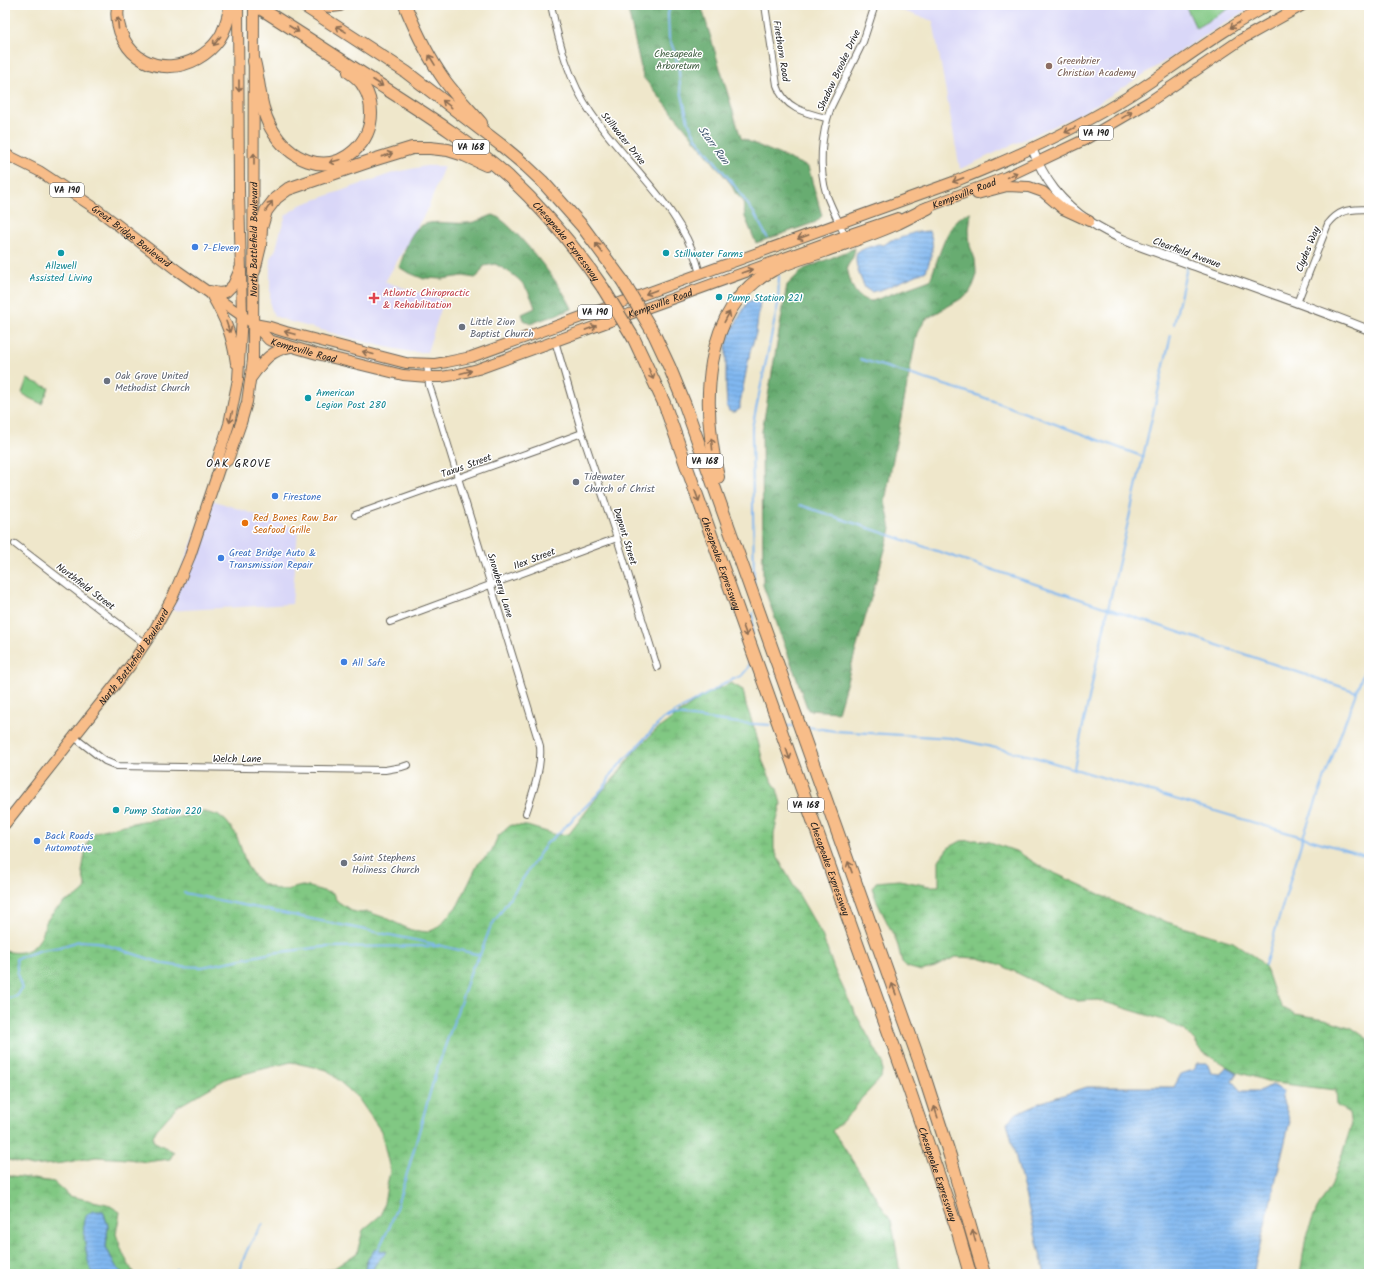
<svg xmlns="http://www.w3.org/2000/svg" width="1374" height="1279" font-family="Kalam,sans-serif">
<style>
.built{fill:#d9d7f8}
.forest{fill:url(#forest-crowns);stroke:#426446}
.wetland{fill:url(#wetland-marsh);stroke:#4e7250}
.park{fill:#81c883;stroke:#4e7250}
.water{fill:url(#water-rules);stroke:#4e6a86}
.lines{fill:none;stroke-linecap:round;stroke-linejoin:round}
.stream{stroke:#80b7f0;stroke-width:2}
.minor-casing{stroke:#666359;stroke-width:8}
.tertiary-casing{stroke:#666359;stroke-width:10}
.primary-casing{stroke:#666359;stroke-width:12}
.motorway-casing{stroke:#666359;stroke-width:14}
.minor{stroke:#fff;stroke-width:6}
.tertiary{stroke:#fff;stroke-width:8}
.primary{stroke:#f8bd89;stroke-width:10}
.motorway{stroke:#f8bd89;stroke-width:12}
.motorway-bridge-casing{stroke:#666359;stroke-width:14;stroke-linecap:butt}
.motorway-bridge{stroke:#f8bd89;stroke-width:12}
.oneway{stroke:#8a6c52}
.education-dot{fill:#8d6e63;stroke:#fff;stroke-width:1.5}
.shop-dot{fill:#3f7fe0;stroke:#fff;stroke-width:1.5}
.culture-dot{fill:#0f9aa8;stroke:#fff;stroke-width:1.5}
.health-dot{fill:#e0444e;stroke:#fff;stroke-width:1.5}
.worship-dot{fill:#6b7280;stroke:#fff;stroke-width:1.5}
.food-dot{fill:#e8710a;stroke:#fff;stroke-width:1.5}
.labels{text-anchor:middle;stroke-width:3;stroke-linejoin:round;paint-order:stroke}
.shield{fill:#fff;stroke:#606060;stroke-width:1}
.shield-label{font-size:9px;font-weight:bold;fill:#1c1c1c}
.street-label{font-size:10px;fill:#1c1c1c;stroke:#fff}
.park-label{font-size:10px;fill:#446145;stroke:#fff}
.education-label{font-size:10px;fill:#785e54;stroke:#fff;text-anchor:start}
.shop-label{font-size:10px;fill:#366cbe;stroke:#fff;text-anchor:start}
.culture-label{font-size:10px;fill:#0d838f;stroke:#fff;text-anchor:start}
.health-label{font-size:10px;fill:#be3a42;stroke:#fff;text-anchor:start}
.worship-label{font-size:10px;fill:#5b616d;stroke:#fff;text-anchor:start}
.food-label{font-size:10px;fill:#c56008;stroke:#fff;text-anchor:start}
.water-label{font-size:11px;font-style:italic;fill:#445a71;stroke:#fff}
.neighbourhood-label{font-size:11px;letter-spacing:1px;fill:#1c1c1c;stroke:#fff}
</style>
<defs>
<pattern id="forest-crowns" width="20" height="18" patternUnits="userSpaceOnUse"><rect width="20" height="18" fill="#68ac71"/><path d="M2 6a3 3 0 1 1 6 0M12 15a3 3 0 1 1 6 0" fill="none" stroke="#558b5c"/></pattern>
<pattern id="wetland-marsh" width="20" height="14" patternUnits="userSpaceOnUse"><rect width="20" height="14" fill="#81c883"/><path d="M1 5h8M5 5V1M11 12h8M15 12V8" fill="none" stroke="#6fab71"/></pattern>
<pattern id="water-rules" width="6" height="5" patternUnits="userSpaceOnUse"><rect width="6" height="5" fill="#80b7f0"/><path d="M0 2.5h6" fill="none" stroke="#6e9dcd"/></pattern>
</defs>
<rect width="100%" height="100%" fill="#fff"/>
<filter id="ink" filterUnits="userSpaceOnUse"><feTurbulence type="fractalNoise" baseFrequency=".025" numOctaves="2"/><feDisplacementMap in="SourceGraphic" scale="8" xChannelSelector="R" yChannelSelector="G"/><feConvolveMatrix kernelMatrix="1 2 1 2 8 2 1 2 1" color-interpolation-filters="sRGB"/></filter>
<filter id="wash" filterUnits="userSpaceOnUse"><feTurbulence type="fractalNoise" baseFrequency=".012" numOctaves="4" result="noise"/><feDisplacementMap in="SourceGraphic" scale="16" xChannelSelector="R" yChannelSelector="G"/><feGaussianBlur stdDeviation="0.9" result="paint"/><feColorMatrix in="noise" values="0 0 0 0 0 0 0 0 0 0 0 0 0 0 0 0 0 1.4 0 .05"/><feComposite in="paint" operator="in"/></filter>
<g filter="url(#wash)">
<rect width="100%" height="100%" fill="#efe7cb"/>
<g class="built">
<polygon points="885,5 1257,5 1230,20 1084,112 960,169 933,21"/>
<polygon points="426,166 444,166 428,208 385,282 444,300 427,352 411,352 381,346 291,322 274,316 270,305 270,258 276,249 281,229 286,215 300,205 396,172"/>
<polygon points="209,499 298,529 292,604 165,611"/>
</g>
<g class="forest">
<polygon points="627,5 701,5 741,138 808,167 822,216 816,222 756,243 745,217 743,201 736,194 731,184 643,77"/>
<path d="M971,213L969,229L970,246L975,259L976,270V278L973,286L969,293L959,300L926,319L917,333L885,501L891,529L838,712L808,710L763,585L762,431L787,285L804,269L855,248L853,257L847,267C850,282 854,300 872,301L930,280C938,261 948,214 971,213Z"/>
<path d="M493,215C509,218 567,292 572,309L530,324L528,322L524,320L522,314L535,308C528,284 516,275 495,264L484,266L478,276L475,278L463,276L442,279L426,278L424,279L407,272L399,267C404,256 406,243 413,233C424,216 449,225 466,223C475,223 484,218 493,215Z"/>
</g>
<g class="wetland">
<path d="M731,683L743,690L746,705L756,733L763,762L769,776L777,789L781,804L774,833V849L780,862L822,935L834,969L853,1009L883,1063L881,1078L861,1099L853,1111L832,1131L841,1143L891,1221L894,1235L900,1274H372C372,1264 380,1259 387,1252L368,1259L363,1274H299L333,1269L357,1253L363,1230L382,1214L390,1170L381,1131L358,1098L327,1070L291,1062L227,1078L177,1107L157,1129L153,1136V1141L174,1152L170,1159L146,1162L129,1159L96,1157L63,1163L32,1166L5,1159V951C23,955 35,951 43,933C44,930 44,927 45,924C48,918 54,911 59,907C67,898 79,899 86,888L82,872L86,847L89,839L94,833L102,830L142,821L174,818L204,812L220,816L226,821L236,834L247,866L256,879L263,884L278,890H286L302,886L310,887L333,894L337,901L352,911L360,913L368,912L383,917L411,930L427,932L435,929L441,924L458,905L479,862L486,857L492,850L498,836L511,825L527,826L557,835L569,834L598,796L617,775L634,752L655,731L703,696Z"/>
<polygon points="976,840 990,842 1018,852 1043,868 1083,886 1123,906 1150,917 1233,942 1257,958 1266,968 1275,995 1283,1008 1295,1014 1325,1019 1352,1028 1369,1040 1369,1274 1300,1274 1306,1236 1317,1209 1332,1184 1351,1127 1349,1113 1337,1106 1336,1090 1274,1083 1237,1072 1204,1053 1199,1048 1195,1041 1184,1030 1163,1020 1098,1000 1078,1001 1064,996 999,964 978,958 955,957 935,967 921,971 907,967 902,962 897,942 877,902 872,888 876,882 899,880 929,886 939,886 939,860 948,848 961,841"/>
<polygon points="6,1175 54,1182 69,1196 107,1204 120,1212 116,1234 123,1254 134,1274 123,1274 115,1265 106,1247 108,1226 103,1211 84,1239 91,1270 96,1274 5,1274 5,1176"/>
</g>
<g class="park">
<polygon points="1185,5 1235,5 1196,28"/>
<polygon points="27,379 49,388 42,404 29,398 22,393"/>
</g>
<g class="water">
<path d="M929,231C936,244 931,258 926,271L883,289L871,292L865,288C861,278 853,264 857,252L866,248L878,244L884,245L891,240L899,239L902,237L916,232Z"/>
<polygon points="755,299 759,300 760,303 756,333 750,352 740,403 740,409 735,412 732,412 729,411 727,407 726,388 726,347 731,329 733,328 747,303 751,300"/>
<polygon points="1197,1063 1207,1063 1211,1073 1221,1074 1226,1067 1237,1073 1232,1081 1241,1091 1258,1091 1273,1085 1284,1092 1282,1098 1290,1121 1253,1274 1045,1274 1007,1122 1017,1113 1042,1102 1087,1087 1174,1087 1181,1074 1193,1070"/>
<path d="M93,1211H103L108,1226L106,1247L115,1265L123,1274H96C94,1273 92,1272 91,1270C87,1263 82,1227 84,1220C86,1215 89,1213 93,1211Z"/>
<path d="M375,1249L387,1252C380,1259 373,1264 372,1274H363L368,1259Z"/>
</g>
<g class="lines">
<g class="stream">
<polyline points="670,5 668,14 669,38 675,53 679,71 680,86 688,121 696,138 734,185 754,213 767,237"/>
<polyline points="1174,324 1187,267"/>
<polyline points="860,359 977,395 1144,457"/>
<polyline points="800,505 1357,692"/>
<polyline points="754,584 752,428 778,304 779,276"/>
<polyline points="752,634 753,613"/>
<polyline points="667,718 676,715 739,723 771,725"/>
<polyline points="786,726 793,726"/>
<polyline points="808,727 835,731 952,738 1031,756 1369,857"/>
<polyline points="1074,768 1108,609 1171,335"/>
<polyline points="184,893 434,944"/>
<polyline points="438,945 480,955"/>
<polyline points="1265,965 1303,837 1369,657"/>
<polyline points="5,999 17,996 22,988 18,977 16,959 41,950 60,947 79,941 97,942 165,964 177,966 202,967 272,953 322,947 439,946"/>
<polyline points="377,1252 390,1226 398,1202 409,1167 435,1075 464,992 472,968 480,955 490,928 546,844 561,831 597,795 607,783 611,774 663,719 714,690 724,683 741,676 748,668 750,659"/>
<polyline points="176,1269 178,1274"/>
<path d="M240,1274C242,1256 252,1239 263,1224"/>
</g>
</g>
</g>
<g filter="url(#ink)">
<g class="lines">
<defs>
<g id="minor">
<path d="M551,5C559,43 569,81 591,113C626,164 686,211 700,274"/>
<path d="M765,5L777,85C784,108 805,113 826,118"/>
<path d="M845,236C839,222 832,209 827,196C818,168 821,135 831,107L863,42L875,5"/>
<path d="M1297,303L1328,224C1341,208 1350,210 1369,209"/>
<polyline points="555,341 582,433 617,538 657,667"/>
<path d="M427,363L429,385L441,422L540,746C542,768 533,792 526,813"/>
<polyline points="355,515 539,449 582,433"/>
<polyline points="15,544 145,644"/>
<polyline points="390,622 617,538"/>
<polyline points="74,737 105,761 117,766 385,770 402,767 408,765"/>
</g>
<path id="tertiary" d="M1032,148C1044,180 1061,202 1089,221C1120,242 1158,252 1192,265C1251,286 1311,307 1369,330"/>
<g id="primary">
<path id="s1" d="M5,154L39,171L98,210L178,271L254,324L269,340L317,354L403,375L428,377H441L454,375L478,369L845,236L898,218"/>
<polyline points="977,194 1007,186 1029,187 1043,192 1063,209 1089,221"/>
<path id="s2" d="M920,210L1006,177L1084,140L1149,102L1242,39L1303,5"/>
<polyline points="210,291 219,293 226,292 233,285 240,269"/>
<path d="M212,296C226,320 232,336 236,363"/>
<path d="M254,324L270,327L286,332L406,363L435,364L447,362L471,357L956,181C1016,157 1075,130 1129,96C1176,66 1220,31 1269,5"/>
<path d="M251,378C263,362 269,351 290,347"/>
<path id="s3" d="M220,466L228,460L241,423L247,402L253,360L254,5"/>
<path id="s4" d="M5,824L130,666L156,627L173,596L190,556L220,466L218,458L229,424L238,379L242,316L239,190L238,5"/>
</g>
<g id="motorway">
<path d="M118,5C116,18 118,29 124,40C144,78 196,72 219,39C226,29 228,17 231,5"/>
<path id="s5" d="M255,5C300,33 344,62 388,90C430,117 472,144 509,177C544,210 576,248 603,288"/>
<polyline points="303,5 406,72 501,145 525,165 542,181 582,226 622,280"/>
<polyline points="318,5 332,6 340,5"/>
<path d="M405,5C416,32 428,57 445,81C456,96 469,109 481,123"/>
<path d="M254,61C260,84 259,107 271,128C288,159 325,177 354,151C365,141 371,128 371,113C371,104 369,95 364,87C361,81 355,76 349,72"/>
<polyline points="254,271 260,246 261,228 266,211 276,198 288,189 373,160 412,148 430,148 448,150 464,155 486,165"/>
<polyline points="654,334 669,366 685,405 920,1063 950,1156 984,1274"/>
<path id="s6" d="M634,339L664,403L909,1089L958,1232L970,1274"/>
<path d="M718,477C702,408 700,308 773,270C789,261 807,257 824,251C849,242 874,234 898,223C908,218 918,213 928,208"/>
</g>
</defs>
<use href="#minor" class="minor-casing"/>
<use href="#tertiary" class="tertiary-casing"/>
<use href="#primary" class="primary-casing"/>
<use href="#motorway" class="motorway-casing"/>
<use href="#minor" class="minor"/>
<use href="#tertiary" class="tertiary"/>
<use href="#primary" class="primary"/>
<use href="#motorway" class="motorway"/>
<defs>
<g id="motorway-bridge">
<polyline points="622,280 654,334"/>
<polyline points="603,288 634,339"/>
</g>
</defs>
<use href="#motorway-bridge" class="motorway-bridge-casing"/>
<use href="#motorway-bridge" class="motorway-bridge"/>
</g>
<defs><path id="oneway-shaft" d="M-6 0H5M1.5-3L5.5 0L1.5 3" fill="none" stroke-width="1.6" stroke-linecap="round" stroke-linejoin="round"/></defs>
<g class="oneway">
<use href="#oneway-shaft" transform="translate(118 23) rotate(-95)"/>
<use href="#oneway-shaft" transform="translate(1235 25) rotate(148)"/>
<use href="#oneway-shaft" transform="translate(294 29) rotate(33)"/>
<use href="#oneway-shaft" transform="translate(341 29) rotate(-149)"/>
<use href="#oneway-shaft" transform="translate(217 41) rotate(128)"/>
<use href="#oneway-shaft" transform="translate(432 60) rotate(-121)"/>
<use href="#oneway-shaft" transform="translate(378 83) rotate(33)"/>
<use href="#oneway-shaft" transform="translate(239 86) rotate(90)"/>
<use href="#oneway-shaft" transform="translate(447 104) rotate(-142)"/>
<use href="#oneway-shaft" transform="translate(1127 115) rotate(-32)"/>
<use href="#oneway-shaft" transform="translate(1070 130) rotate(152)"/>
<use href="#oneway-shaft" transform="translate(387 155) rotate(-18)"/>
<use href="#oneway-shaft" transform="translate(254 159) rotate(-90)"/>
<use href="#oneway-shaft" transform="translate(335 161) rotate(165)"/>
<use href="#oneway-shaft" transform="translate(1012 175) rotate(-25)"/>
<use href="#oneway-shaft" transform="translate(958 180) rotate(159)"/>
<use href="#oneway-shaft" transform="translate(269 206) rotate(-56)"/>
<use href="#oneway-shaft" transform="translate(803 237) rotate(160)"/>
<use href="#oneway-shaft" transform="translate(599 248) rotate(-126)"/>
<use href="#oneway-shaft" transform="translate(747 271) rotate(-19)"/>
<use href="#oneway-shaft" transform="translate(651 292) rotate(160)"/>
<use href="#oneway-shaft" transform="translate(727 317) rotate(-62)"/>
<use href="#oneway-shaft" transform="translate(228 327) rotate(71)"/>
<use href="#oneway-shaft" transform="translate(591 328) rotate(-20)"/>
<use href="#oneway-shaft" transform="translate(290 333) rotate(-165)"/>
<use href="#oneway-shaft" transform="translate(368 353) rotate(-165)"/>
<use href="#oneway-shaft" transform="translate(466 372) rotate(-14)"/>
<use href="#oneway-shaft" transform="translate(651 374) rotate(66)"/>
<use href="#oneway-shaft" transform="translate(231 417) rotate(104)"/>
<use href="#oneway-shaft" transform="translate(712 444) rotate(-96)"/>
<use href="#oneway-shaft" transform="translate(697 496) rotate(70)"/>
<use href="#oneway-shaft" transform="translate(745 631) rotate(70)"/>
<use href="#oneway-shaft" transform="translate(788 754) rotate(71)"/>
<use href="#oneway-shaft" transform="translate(850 867) rotate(-110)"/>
<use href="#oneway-shaft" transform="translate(894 989) rotate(-110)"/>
<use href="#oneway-shaft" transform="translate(936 1112) rotate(-108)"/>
<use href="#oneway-shaft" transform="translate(974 1236) rotate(-105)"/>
</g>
</g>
<circle class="education-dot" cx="1049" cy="66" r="4"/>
<g class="shop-dot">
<circle cx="195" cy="247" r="4"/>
<circle cx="275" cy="496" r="4"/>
<circle cx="221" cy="558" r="4"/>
<circle cx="344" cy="662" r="4"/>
<circle cx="37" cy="841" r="4"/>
</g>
<g class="culture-dot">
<circle cx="61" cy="253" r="4"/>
<circle cx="666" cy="253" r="4"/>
<circle cx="719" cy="297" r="4"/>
<circle cx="308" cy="398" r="4"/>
<circle cx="116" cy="810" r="4"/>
</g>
<path class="health-dot" d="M372 292h4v4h4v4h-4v4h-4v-4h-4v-4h4z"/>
<g class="worship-dot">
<circle cx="462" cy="327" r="4"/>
<circle cx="107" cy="381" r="4"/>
<circle cx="576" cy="482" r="4"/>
<circle cx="344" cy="863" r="4"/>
</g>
<circle class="food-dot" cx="245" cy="523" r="4"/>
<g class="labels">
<g class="shield">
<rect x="1079" y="126" width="34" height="14" rx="3"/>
<rect x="453" y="140" width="36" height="14" rx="3"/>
<rect x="50" y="183" width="34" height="14" rx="3"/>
<rect x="578" y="305" width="34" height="14" rx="3"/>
<rect x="687" y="454" width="36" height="14" rx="3"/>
<rect x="788" y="798" width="36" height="14" rx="3"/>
</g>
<g class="shield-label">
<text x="1096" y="136">VA 190</text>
<text x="471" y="150">VA 168</text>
<text x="67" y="193">VA 190</text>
<text x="595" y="315">VA 190</text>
<text x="705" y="464">VA 168</text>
<text x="806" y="808">VA 168</text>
</g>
<g class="street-label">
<text transform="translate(782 51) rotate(81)" y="4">Firethorn Road</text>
<text transform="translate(838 70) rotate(-65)" y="4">Shadow Brooke Drive</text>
<text transform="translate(624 138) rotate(51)" y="4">Stillwater Drive</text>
<text dy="4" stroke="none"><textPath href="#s2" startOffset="47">Kempsville Road</textPath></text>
<text dy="4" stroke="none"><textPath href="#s1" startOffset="151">Great Bridge Boulevard</textPath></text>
<text dy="4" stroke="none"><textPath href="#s3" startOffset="234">North Battlefield Boulevard</textPath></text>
<text dy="4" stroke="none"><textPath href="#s5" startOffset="393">Chesapeake Expressway</textPath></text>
<text transform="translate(1307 249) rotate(-68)" y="4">Clydes Way</text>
<text transform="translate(1187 252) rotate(20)" y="4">Clearfield Avenue</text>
<text dy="4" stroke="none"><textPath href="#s1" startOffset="732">Kempsville Road</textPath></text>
<text dy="4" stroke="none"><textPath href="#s1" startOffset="360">Kempsville Road</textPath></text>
<text transform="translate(466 465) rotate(-20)" y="4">Taxus Street</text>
<text transform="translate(626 536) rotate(73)" y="4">Dupont Street</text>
<text transform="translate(534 558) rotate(-21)" y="4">Ilex Street</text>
<text dy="4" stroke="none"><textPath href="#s6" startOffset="241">Chesapeake Expressway</textPath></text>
<text transform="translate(501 585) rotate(73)" y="4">Snowberry Lane</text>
<text transform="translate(86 586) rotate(37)" y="4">Northfield Street</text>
<text dy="4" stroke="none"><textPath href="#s4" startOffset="211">North Battlefield Boulevard</textPath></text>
<text x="237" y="762">Welch Lane</text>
<text dy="4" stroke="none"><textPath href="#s6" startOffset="565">Chesapeake Expressway</textPath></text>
<text dy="4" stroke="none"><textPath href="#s6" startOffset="889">Chesapeake Expressway</textPath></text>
</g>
<g class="park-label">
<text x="678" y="57">Chesapeake<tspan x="678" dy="12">Arboretum</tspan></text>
</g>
<g class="education-label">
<text x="1057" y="64">Greenbrier<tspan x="1057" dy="12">Christian Academy</tspan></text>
</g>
<g class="shop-label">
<text x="203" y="251">7-Eleven</text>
<text x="283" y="500">Firestone</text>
<text x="229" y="556">Great Bridge Auto &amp;<tspan x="229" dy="12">Transmission Repair</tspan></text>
<text x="352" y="666">All Safe</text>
<text x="45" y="839">Back Roads<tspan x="45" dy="12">Automotive</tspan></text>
</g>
<g class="culture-label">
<text x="674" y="257">Stillwater Farms</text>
<text x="61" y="269" text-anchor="middle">Allzwell<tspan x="61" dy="12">Assisted Living</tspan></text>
<text x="727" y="301">Pump Station 221</text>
<text x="316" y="396">American<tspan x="316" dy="12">Legion Post 280</tspan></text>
<text x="124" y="814">Pump Station 220</text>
</g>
<g class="health-label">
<text x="383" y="296">Atlantic Chiropractic<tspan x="383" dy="12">&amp; Rehabilitation</tspan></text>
</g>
<g class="worship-label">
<text x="470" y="325">Little Zion<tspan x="470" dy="12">Baptist Church</tspan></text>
<text x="115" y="379">Oak Grove United<tspan x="115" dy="12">Methodist Church</tspan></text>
<text x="584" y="480">Tidewater<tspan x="584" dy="12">Church of Christ</tspan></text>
<text x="352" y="861">Saint Stephens<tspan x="352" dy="12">Holiness Church</tspan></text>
</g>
<g class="food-label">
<text x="253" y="521">Red Bones Raw Bar<tspan x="253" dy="12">Seafood Grille</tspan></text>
</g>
<g class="water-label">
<text transform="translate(714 145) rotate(54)" y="4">Starr Run</text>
</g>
<g class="neighbourhood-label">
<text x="239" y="467">OAK GROVE</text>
</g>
</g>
<rect width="1374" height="1279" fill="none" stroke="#fff" stroke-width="20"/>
</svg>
